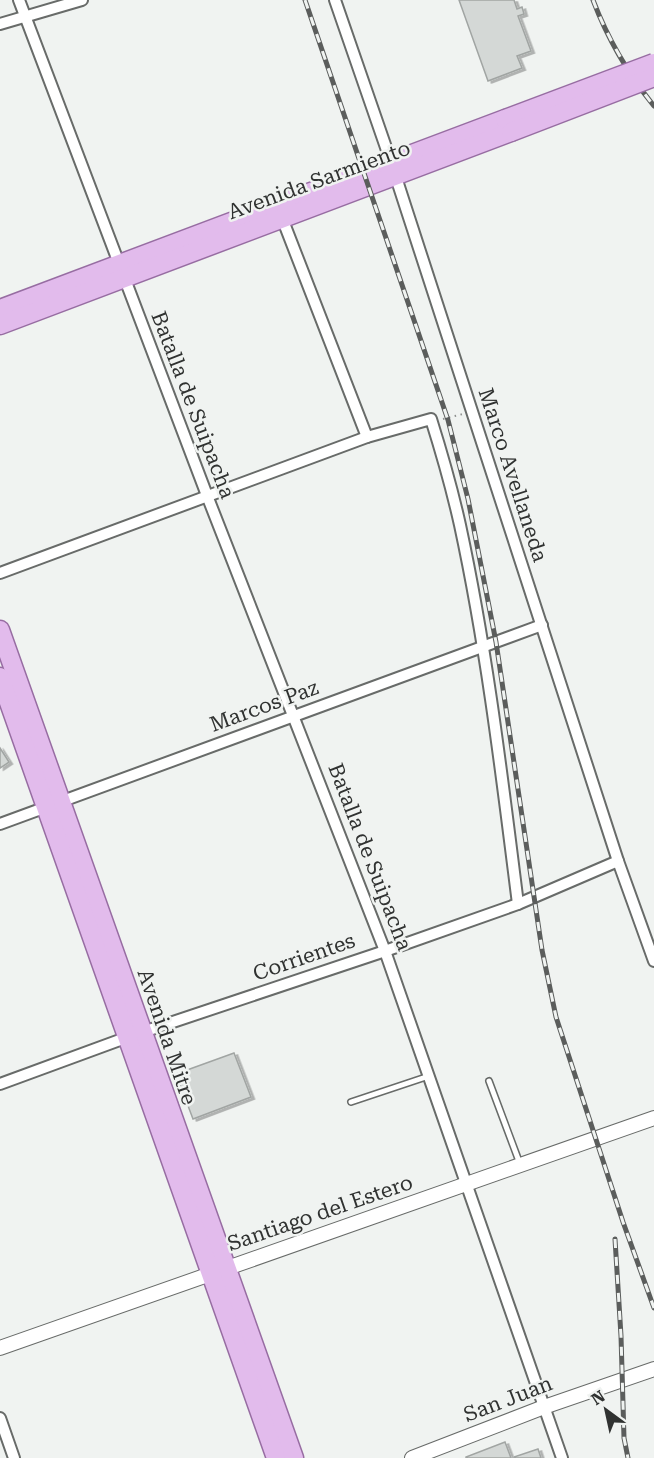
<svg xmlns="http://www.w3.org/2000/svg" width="654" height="1458" font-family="'Roboto Serif',serif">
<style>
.building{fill:#d4d8d6;stroke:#a1a5a3;stroke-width:1.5;filter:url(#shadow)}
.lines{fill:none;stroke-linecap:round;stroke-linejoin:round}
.service-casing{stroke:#686b69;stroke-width:8}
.minor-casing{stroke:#686b69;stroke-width:14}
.tertiary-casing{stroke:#686b69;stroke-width:16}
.primary-casing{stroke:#976da2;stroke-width:21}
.path{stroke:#8d8f8e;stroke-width:2;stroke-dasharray:1.5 4.5;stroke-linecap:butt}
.service{stroke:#fff;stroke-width:5}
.minor{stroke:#fff;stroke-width:10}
.tertiary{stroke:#fff;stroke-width:14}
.primary{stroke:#e2bbec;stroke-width:18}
.rail-casing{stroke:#5b5d5c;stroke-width:5}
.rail{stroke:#f0f3f1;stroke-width:3;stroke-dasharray:9;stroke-linecap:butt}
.primary-bridge-casing{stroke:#976da2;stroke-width:21;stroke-linecap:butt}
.primary-bridge{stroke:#e2bbec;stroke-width:18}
.labels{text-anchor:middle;stroke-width:5;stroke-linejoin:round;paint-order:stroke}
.street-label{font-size:21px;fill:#303231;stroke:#f0f3f1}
</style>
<defs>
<filter id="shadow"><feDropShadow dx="3.5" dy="2" stdDeviation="0" flood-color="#0004"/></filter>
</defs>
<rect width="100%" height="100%" fill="#f0f3f1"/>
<g class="building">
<polygon points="459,0 514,0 517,9 522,7 524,14 518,16 531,51 517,56 522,68 488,81"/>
<polygon points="0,748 9,762 0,768"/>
<polygon points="234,1053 251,1097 193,1119 176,1074"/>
<polygon points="505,1442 511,1458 466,1458 466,1457"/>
<polygon points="538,1449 541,1458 514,1458 514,1457"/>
</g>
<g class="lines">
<defs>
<g id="service">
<polyline points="489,1081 520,1164"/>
<polyline points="351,1102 429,1076"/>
</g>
<g id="minor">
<polyline points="19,0 208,498 385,951 562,1458"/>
<polyline points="335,0 391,162 618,861 654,961"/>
<polyline points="0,24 82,0"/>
<polyline points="282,218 367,437"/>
<path d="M0,573L367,437L431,419C442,454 452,489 460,525C487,650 502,777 518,904"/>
<polyline points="0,824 542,625"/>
<polyline points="0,1084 128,1037 385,951 518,904 618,861"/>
<polyline points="0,1418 14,1458"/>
</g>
<g id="tertiary">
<polyline points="0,1348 654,1118"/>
<polyline points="412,1458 544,1407 654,1369"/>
</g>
<g id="primary">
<polyline points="0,309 505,119"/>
<polyline points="0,325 511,132"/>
<polyline points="0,630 294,1458"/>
<polyline points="0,677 276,1458"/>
</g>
</defs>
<use href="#service" class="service-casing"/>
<use href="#minor" class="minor-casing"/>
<use href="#tertiary" class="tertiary-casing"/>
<use href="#primary" class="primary-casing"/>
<polyline class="path" points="443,419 463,414"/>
<use href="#service" class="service"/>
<use href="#minor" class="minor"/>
<use href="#tertiary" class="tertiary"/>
<use href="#primary" class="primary"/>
<defs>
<g id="rail">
<polyline points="305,0 448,420 468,499 496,642 542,950 556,1017 623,1222 654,1308"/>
<path d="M593,0C607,37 629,75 654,106"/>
<polyline points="615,1239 621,1336 624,1438 628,1458"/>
</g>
</defs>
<use href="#rail" class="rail-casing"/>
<use href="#rail" class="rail"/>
<defs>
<g id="primary-bridge">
<polyline points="505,119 654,63"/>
<polyline points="511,132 654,77"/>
</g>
</defs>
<use href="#primary-bridge" class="primary-bridge-casing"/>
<use href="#primary-bridge" class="primary-bridge"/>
</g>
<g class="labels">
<g class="street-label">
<text transform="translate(319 180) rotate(-20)" y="7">Avenida Sarmiento</text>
<text transform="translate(193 405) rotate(69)" y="7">Batalla de Suipacha</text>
<text transform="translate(513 475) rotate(72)" y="7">Marco Avellaneda</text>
<text transform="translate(264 706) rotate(-20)" y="7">Marcos Paz</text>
<text transform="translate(370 857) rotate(69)" y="7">Batalla de Suipacha</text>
<text transform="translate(304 957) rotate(-19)" y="7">Corrientes</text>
<text transform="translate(167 1037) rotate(71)" y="7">Avenida Mitre</text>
<text transform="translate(320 1213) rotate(-19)" y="7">Santiago del Estero</text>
<text transform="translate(508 1399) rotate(-21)" y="7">San Juan</text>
</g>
</g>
<g transform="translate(606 1410) rotate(327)" stroke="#f0f3f1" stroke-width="4.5" paint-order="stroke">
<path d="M0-4.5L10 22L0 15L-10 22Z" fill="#303231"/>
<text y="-9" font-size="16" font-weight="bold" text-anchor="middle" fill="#303231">N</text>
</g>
</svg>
